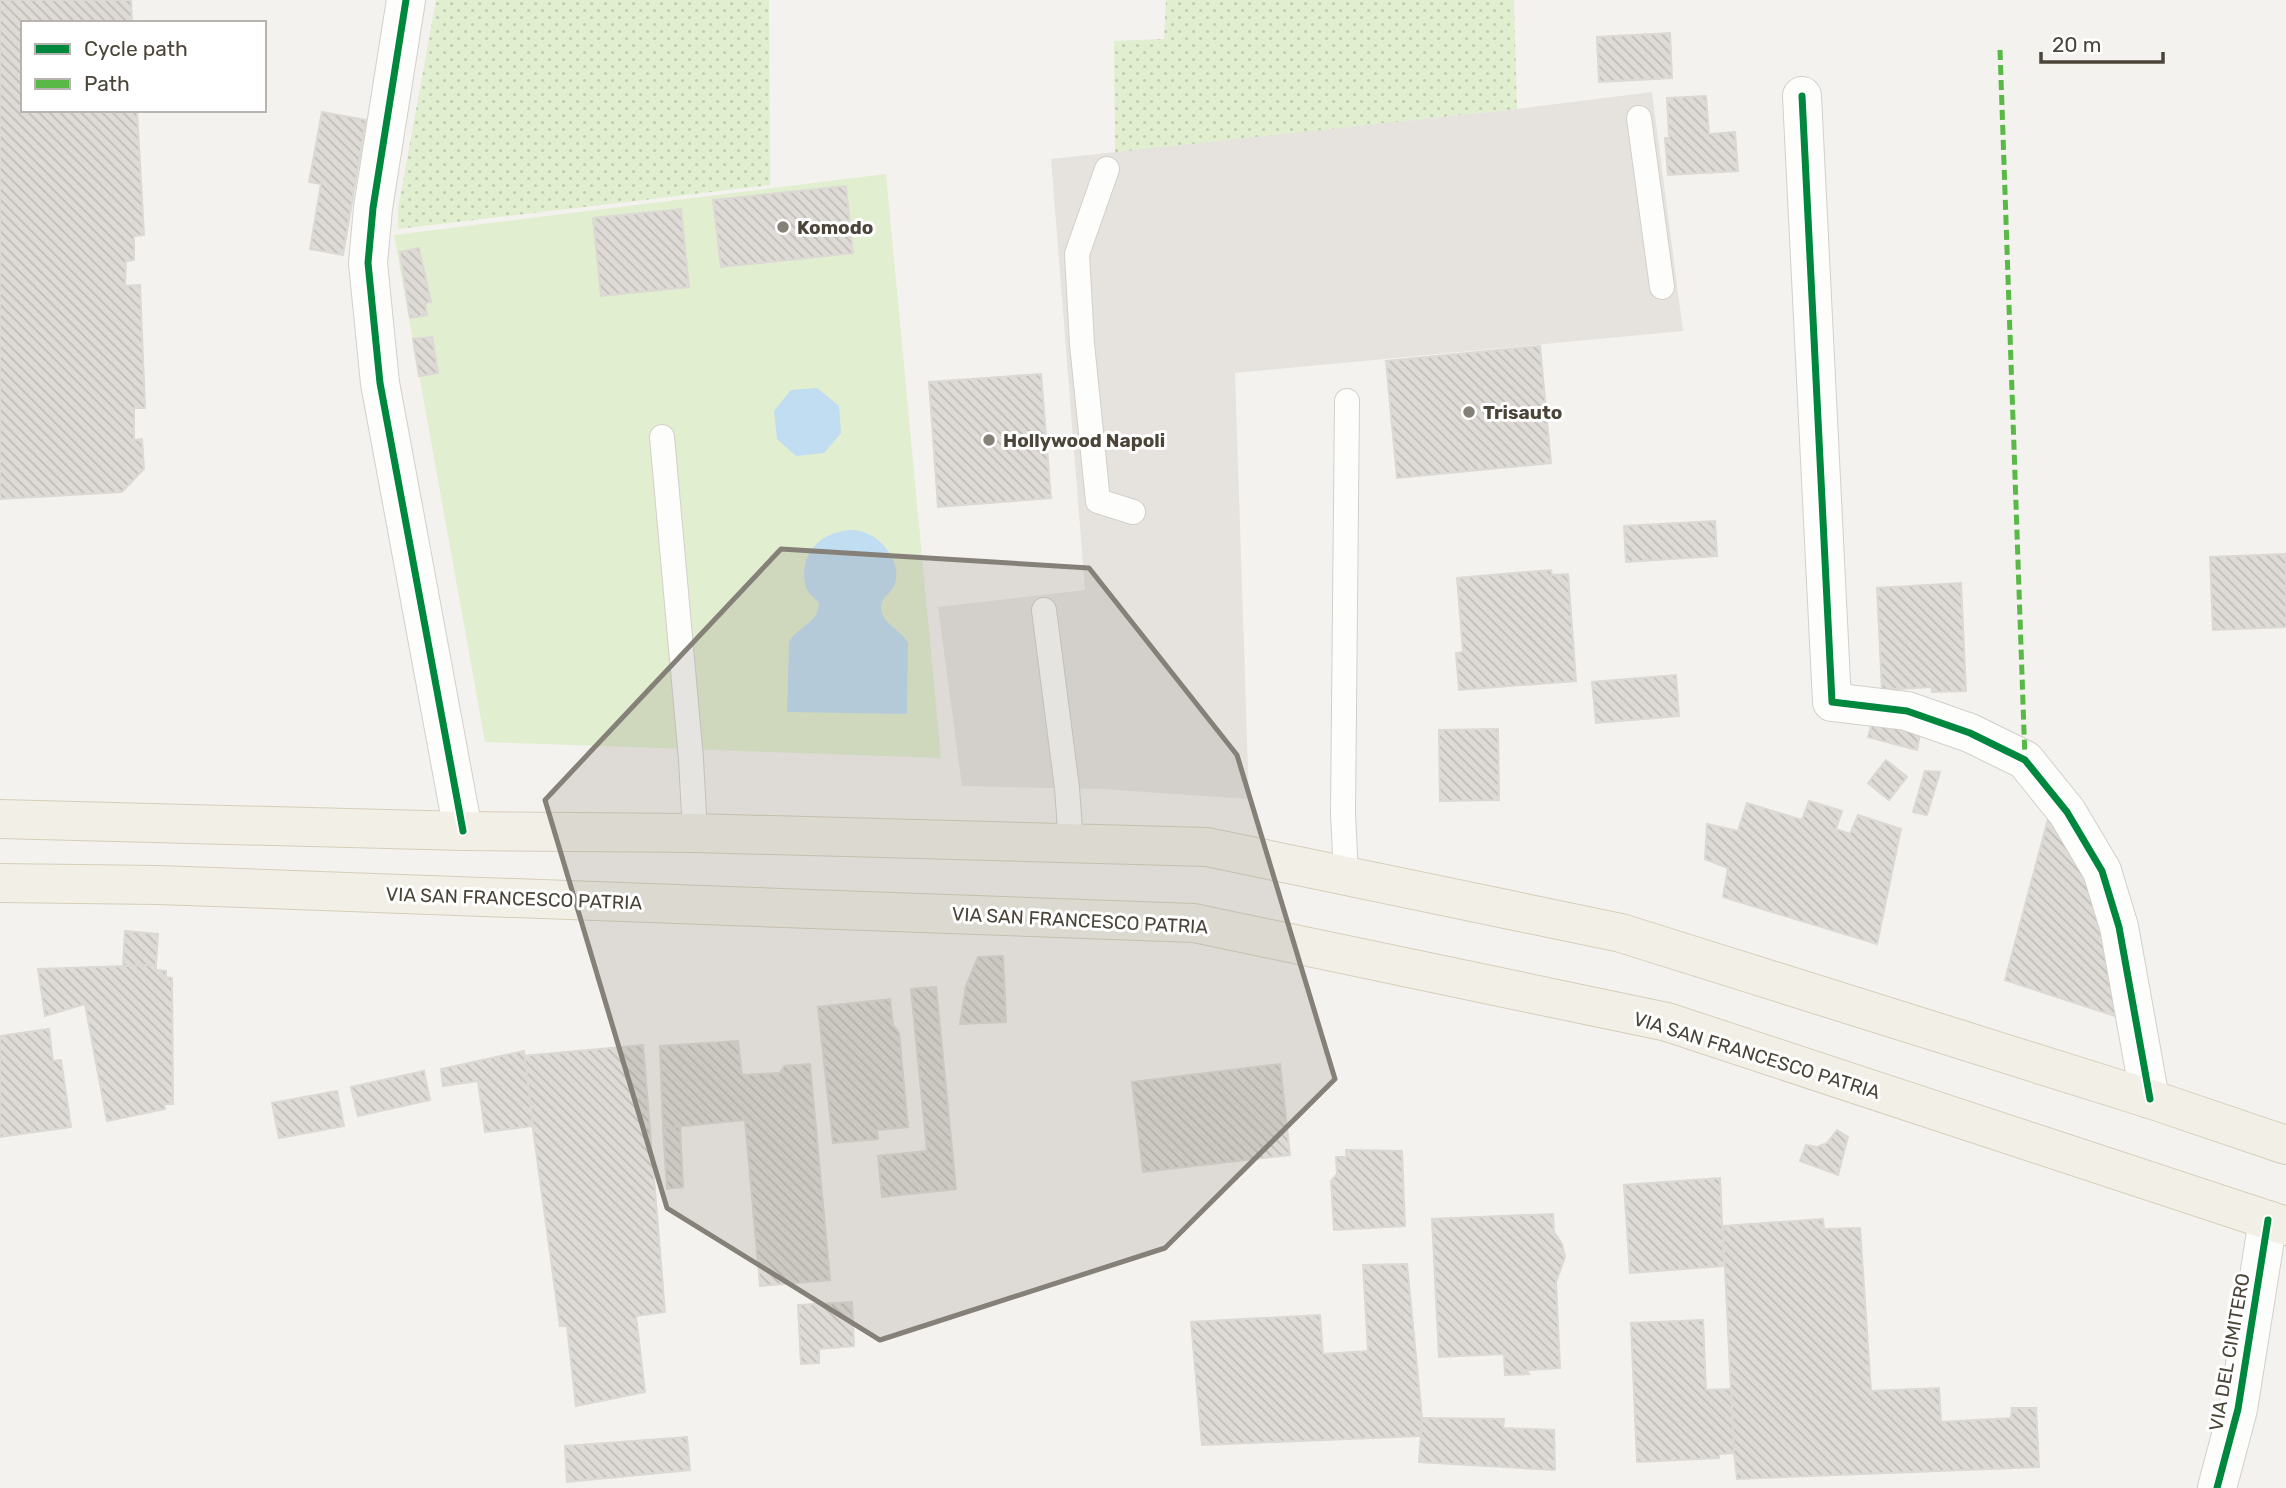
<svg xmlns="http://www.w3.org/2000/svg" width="2286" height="1488" font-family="Rubik,sans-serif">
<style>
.grass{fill:url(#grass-dots)}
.park{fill:#e1eecf}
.parking{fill:#e6e3df}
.water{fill:#c0ddf1}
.building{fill:url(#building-back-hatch);stroke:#dcd9d4;stroke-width:2}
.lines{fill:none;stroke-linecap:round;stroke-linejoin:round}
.service-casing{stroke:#d2d0cb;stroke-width:26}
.minor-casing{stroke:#d2d0cb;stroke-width:40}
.primary-casing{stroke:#d6cebb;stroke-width:40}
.service{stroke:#fdfdfc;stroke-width:24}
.minor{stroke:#fdfdfc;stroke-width:38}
.primary{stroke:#f2efe6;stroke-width:38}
.quiet{stroke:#58b947;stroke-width:5;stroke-dasharray:10 5;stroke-linecap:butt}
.cycleway-casing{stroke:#fff;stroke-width:11}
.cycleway{stroke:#00873e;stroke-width:7}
.marked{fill:#868178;fill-opacity:0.2;stroke:#868178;stroke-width:5;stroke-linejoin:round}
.poi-dot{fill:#868178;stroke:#fff;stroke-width:2.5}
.labels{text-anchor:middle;stroke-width:6;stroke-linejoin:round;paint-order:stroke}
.poi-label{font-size:19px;font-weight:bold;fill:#4b4439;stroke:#fff;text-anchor:start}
.street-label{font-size:19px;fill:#4b4439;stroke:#fff}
</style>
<defs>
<pattern id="grass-dots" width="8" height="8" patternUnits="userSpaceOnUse" patternTransform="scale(1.75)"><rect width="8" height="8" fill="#e1eecf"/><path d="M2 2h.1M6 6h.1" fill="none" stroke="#c3cdb2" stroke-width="1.8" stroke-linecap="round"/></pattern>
<pattern id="building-back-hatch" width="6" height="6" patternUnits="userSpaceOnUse" patternTransform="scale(1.75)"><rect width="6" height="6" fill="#dedbd6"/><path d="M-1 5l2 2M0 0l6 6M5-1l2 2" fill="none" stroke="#c0bdb8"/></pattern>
</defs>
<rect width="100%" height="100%" fill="#f4f2ee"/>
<g class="grass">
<polygon points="436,0 769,0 770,185 398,229 398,209"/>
<polygon points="1166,0 1514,0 1517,109 1115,153 1114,41 1164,39"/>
</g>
<polygon class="park" points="886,174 941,758 485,742 394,235"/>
<polygon class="parking" points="1652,92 1683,331 1235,373 1249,799 1101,789 962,786 938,607 1085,590 1051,159 1517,109"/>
<g class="water">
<polygon points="817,388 839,406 841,433 824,453 796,456 777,439 774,411 791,390"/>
<path d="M849,530C856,530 863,531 870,535C886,542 903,568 894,586C890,594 880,598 881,609C882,624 902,630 908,643L907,714L787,712L789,642C798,626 818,624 819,603C816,599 810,595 807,590C805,586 804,579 804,574C805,547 824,533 849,530Z"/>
</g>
<g class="building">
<polygon points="0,0 131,0 132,23 23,23 23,110 137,110 144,235 134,236 134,260 126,261 125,286 140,285 145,408 134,408 134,440 142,439 144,469 122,492 0,499"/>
<polygon points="1670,33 1672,78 1599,82 1597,37"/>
<polygon points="1706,96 1709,134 1735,132 1738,171 1668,175 1665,138 1669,138 1667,98"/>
<polygon points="322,112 366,120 343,255 310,249 321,184 309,182"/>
<polygon points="846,186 853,253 721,267 713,200"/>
<polygon points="681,209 689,287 601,296 593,218"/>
<polygon points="419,248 431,302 425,303 427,315 410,318 400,252"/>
<polygon points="432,337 438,373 419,376 413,339"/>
<polygon points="1540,346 1551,463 1397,478 1386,361"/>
<polygon points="1041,374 1051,498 938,507 929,382"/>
<polygon points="1715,521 1717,556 1626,562 1624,526"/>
<polygon points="2286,554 2286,627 2213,630 2210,557"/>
<polygon points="1551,570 1552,575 1568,574 1576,681 1459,690 1456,653 1463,652 1457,578"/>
<polygon points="1961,583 1966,691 1932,692 1932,687 1882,690 1877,588"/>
<polygon points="1676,675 1679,716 1596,723 1592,682"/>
<polygon points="1874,717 1921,729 1917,750 1868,737"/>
<polygon points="1498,729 1499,800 1440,801 1439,730"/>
<polygon points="1886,760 1907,777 1889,800 1868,783"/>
<polygon points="1925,771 1940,772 1927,815 1913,812"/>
<polygon points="1809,801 1842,811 1836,829 1850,834 1858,815 1901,829 1877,944 1723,897 1728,868 1705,859 1707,824 1738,831 1747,803 1802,820"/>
<polygon points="2051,808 2096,890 2118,1017 2005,980"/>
<polygon points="125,931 158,934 156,965 123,966"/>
<polygon points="1003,956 1006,1022 960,1024 966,986 978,957"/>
<polygon points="156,965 156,970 166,971 166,977 172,978 173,1104 164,1104 165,1109 107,1121 85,1004 45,1016 38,969"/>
<polygon points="936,987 956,1189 882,1197 878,1156 927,1151 911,989"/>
<polygon points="890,999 893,1025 899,1033 908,1127 877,1130 878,1139 833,1143 818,1007"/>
<polygon points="49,1029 53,1061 61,1060 71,1127 0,1137 0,1036"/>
<polygon points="738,1041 742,1075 780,1073 784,1066 810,1064 830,1280 760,1286 745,1120 663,1128 660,1046"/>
<polygon points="643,1045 665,1312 636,1316 645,1392 576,1406 567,1326 560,1326 523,1056"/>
<polygon points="524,1051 533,1126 485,1132 478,1081 443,1086 441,1069"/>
<polygon points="1280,1064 1290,1155 1143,1172 1132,1082"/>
<polygon points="424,1071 430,1100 358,1116 351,1087"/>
<polygon points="337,1091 344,1126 279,1138 272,1103"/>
<polygon points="680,1126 683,1187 667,1189 663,1128"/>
<polygon points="1837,1130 1848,1137 1838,1175 1800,1161 1806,1145 1817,1147 1827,1143"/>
<polygon points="1346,1150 1402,1151 1405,1226 1334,1230 1331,1181 1337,1174 1336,1157 1346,1157"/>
<polygon points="1720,1178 1724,1266 1630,1273 1624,1185"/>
<polygon points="1553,1214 1554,1232 1562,1244 1565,1257 1556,1282 1560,1368 1527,1370 1529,1374 1505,1375 1504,1354 1439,1357 1432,1219"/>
<polygon points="1823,1219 1824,1229 1860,1228 1871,1391 1939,1388 1941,1422 2011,1418 2012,1408 2036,1408 2039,1467 1737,1479 1734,1453 1723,1226"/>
<polygon points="1407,1264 1422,1418 1420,1436 1202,1445 1191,1322 1320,1315 1323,1354 1368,1351 1363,1265"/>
<polygon points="852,1302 854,1346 819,1349 819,1363 801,1364 798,1305"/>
<polygon points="1703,1320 1706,1390 1731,1389 1734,1453 1719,1454 1719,1458 1637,1462 1631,1323"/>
<polygon points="1422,1418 1504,1419 1503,1428 1554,1430 1555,1470 1419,1462"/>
<polygon points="687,1437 690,1470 567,1482 565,1446"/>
</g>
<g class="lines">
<defs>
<g id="service">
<polyline points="1639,118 1662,287"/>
<polyline points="1107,169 1077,254 1082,344 1098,501 1133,512"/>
<polyline points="662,437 691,759 695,833"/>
<polyline points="1044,610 1067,788 1071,844"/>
<polyline points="1346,876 1343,813 1347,401"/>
</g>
<g id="minor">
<polyline points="406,0 373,208 368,263 380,383 463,831"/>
<polyline points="1802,96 1832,702 1907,711 1970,733 2025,760 2067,812 2102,871 2119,927 2150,1099"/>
<polyline points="2217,1488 2238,1409 2268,1220"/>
</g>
<g id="primary">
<polyline points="0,819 463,831 695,833 1207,847 1621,933 2150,1099 2286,1145"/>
<polyline points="0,883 158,885 1194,923 1667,1022 2286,1226"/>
</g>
</defs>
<use href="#service" class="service-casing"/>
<use href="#minor" class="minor-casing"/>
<use href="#primary" class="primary-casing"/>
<use href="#service" class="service"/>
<use href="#minor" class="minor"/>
<use href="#primary" class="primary"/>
<polyline class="quiet" points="2000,50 2025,760"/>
<defs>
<g id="cycleway">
<polyline points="406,0 373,208 368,263 380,383 463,831"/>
<polyline points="1802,96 1832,702 1907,711 1970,733 2025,760 2067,812 2102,871 2119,927 2150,1099"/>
<polyline points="2217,1488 2238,1409 2268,1220"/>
</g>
</defs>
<use href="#cycleway" class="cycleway-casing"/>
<use href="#cycleway" class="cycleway"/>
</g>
<path class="marked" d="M781,549L1089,568L1237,755L1335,1079L1165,1248L880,1340L667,1208L545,800Z"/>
<g class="poi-dot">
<circle cx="783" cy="227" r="7"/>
<circle cx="1469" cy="412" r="7"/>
<circle cx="989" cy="440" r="7"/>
</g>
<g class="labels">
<g class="poi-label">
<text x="797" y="234">Komodo</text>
<text x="1483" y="419">Trisauto</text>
<text x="1003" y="447">Hollywood Napoli</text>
</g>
<g class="street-label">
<text transform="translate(514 898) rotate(2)" y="7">VIA SAN FRANCESCO PATRIA</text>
<text transform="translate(1080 920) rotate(3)" y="7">VIA SAN FRANCESCO PATRIA</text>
<text transform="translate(1757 1055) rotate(17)" y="7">VIA SAN FRANCESCO PATRIA</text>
<text transform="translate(2229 1352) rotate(-80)" y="7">VIA DEL CIMITERO</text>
</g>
</g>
<rect x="21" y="21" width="245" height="91" fill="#ffffff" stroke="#b7b4b0" stroke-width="2"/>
<rect x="35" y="44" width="35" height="10" fill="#00873e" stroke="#b7b4b0" stroke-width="2"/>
<text x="84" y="56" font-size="21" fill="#4b4439">Cycle path</text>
<rect x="35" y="79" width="35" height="10" fill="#58b947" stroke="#b7b4b0" stroke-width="2"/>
<text x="84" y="91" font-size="21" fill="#4b4439">Path</text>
<path d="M2041 52v10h122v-10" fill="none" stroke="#4b4439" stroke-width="3.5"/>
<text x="2052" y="52" font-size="21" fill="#4b4439" stroke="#ffffff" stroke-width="5" paint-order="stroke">20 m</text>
</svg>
